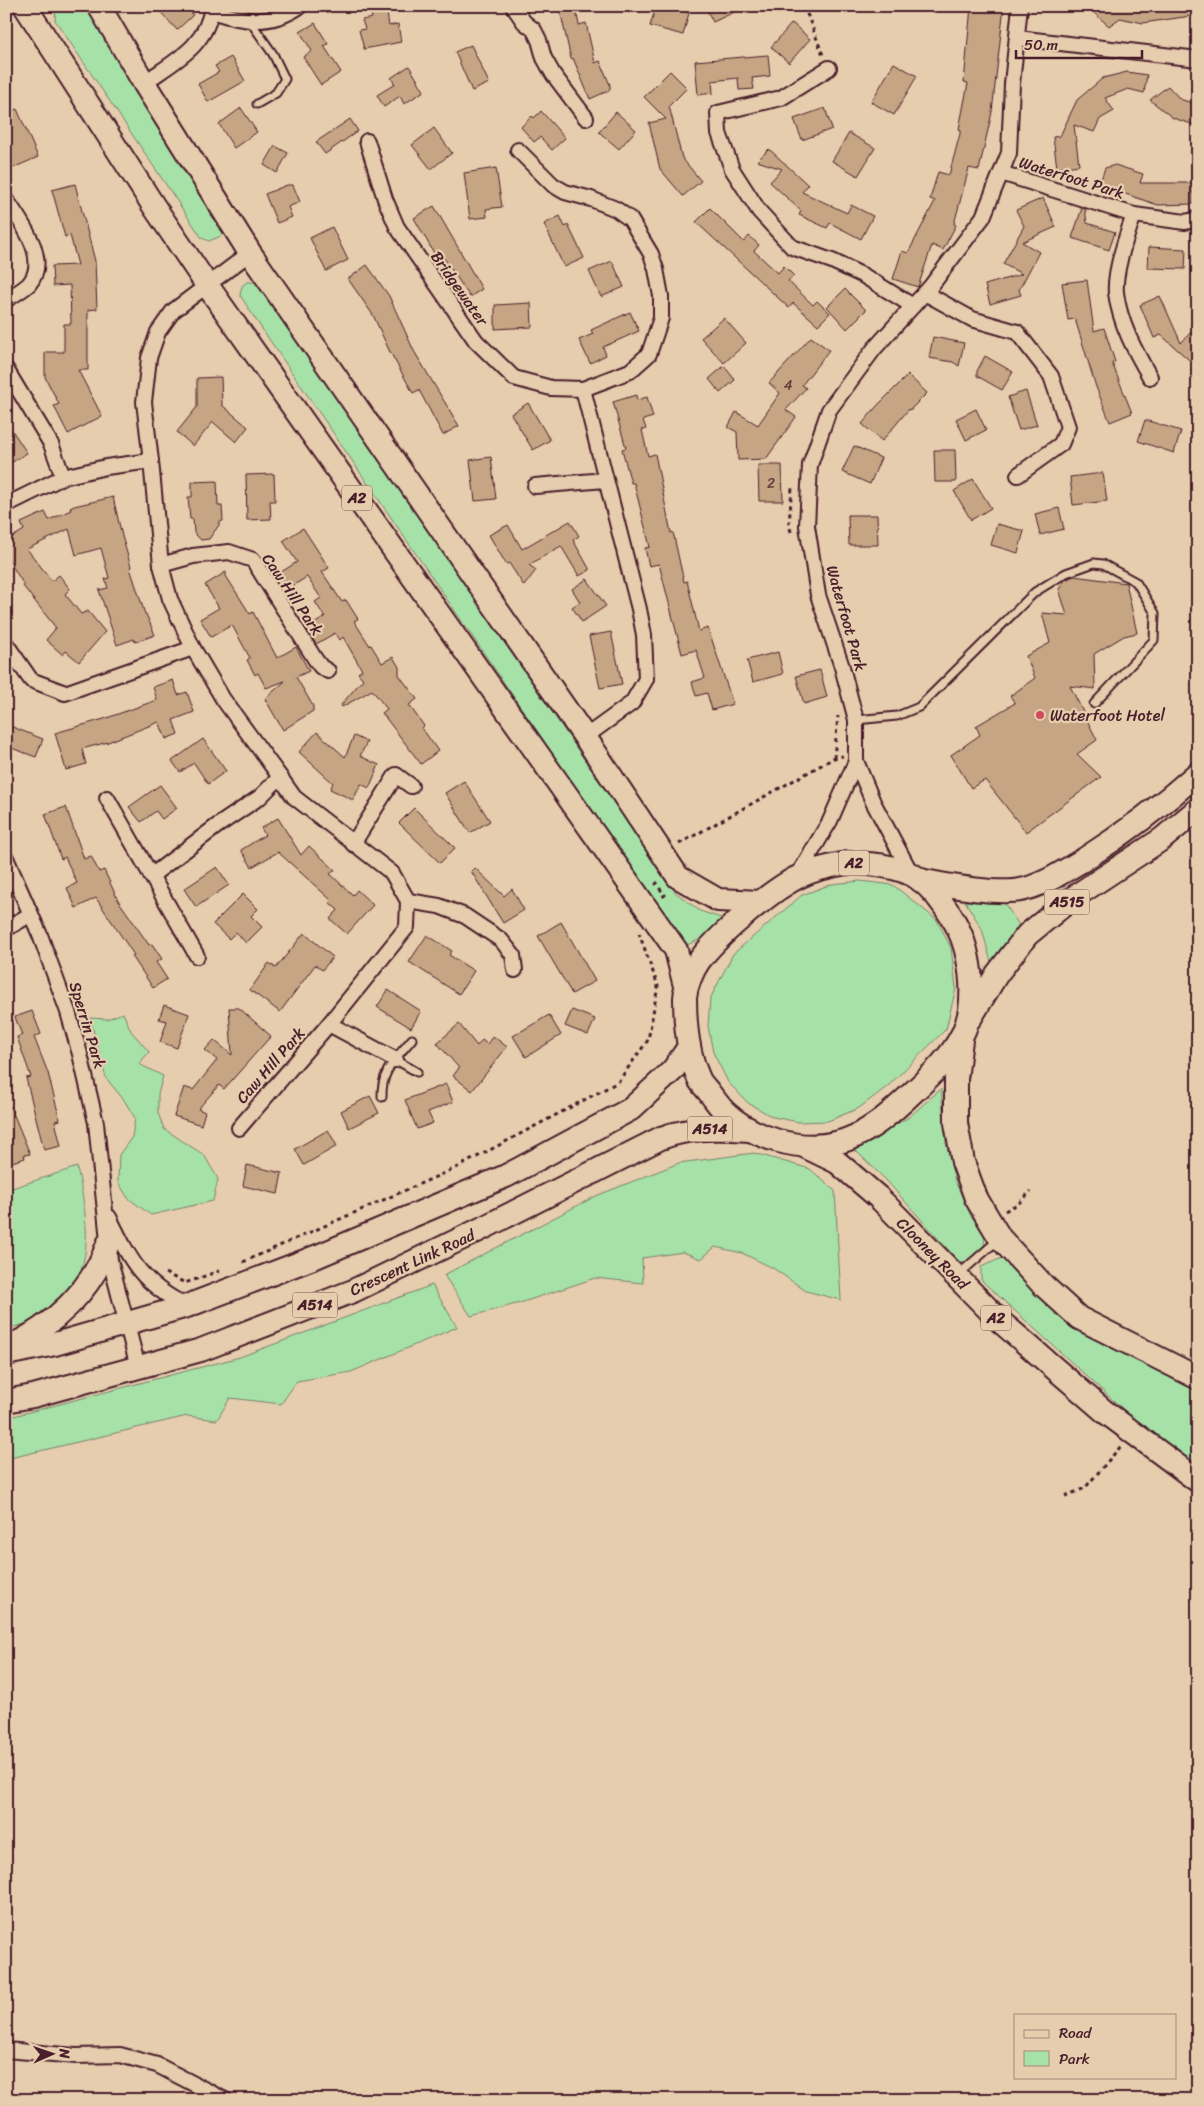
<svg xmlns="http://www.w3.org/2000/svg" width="1204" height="2106" font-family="Sriracha,sans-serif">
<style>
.green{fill:#a6e2a8;stroke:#78806a}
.building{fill:#c5a583;stroke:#4a1f2b}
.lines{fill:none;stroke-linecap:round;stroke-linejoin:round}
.service-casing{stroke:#4a1f2b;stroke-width:11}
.minor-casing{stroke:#4a1f2b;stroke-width:18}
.trunk-casing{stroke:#4a1f2b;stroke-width:26}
.path{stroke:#4a1f2b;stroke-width:3;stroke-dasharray:4 4;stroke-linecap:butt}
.service{stroke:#e6cdae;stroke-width:7}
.minor{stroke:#e6cdae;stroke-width:14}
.trunk{stroke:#e6cdae;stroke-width:22}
.poi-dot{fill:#d1495b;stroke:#e6cdae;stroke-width:2}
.labels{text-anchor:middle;stroke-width:4.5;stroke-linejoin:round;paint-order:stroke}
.number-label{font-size:14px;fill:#694041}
.shield{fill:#e6cdae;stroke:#795352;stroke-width:1}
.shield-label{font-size:15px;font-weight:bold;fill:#4a1f2b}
.street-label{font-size:16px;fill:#4a1f2b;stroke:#e6cdae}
.poi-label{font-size:16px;fill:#4a1f2b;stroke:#e6cdae;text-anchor:start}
</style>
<rect width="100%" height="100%" fill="#e6cdae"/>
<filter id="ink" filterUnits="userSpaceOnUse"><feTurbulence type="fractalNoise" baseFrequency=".02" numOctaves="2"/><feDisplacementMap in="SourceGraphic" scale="10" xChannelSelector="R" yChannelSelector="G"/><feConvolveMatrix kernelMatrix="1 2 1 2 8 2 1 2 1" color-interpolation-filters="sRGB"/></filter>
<g filter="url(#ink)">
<g class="green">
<polygon points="56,6 85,6 223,231 221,236 209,241 202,238 55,20"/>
<path d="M247,282H254L260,285L675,892L700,911L721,918C717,933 697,941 684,946L256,320L240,295L242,286Z"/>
<polygon points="860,881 893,885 937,920 951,948 956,988 946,1029 888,1086 859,1108 828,1121 799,1122 773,1117 748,1103 728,1082 713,1052 708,1026 710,999 733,954 802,895 832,884"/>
<polygon points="965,901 988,903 1003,901 1019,925 991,962 982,929"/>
<polygon points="123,1013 131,1031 149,1052 139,1064 163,1076 158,1094 158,1113 164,1129 204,1155 218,1179 213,1201 151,1215 128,1198 118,1182 119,1155 132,1137 135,1118 124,1100 106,1078 90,1018 107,1019"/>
<polygon points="941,1089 946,1143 955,1181 970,1214 985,1236 984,1245 972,1259 961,1264 885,1179 854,1149 909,1117"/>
<polygon points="754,1153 810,1169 835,1191 841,1300 806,1291 773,1268 742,1253 715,1247 701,1259 683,1252 642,1258 643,1283 595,1278 520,1303 471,1316 444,1275 596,1196 679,1163"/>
<path d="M77,1167C83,1196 92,1241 81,1269C74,1287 48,1311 32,1321C24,1325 14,1327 6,1329V1190Z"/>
<polygon points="1002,1258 1040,1298 1104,1343 1198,1392 1198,1466 1146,1430 981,1280 981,1267"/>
<polygon points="432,1285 457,1327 351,1372 297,1381 281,1404 230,1398 217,1420 187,1416 6,1459 6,1418 240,1357"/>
</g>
<g class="building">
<polygon points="155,6 185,6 193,15 177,30"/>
<polygon points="370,6 386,6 389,26 398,24 401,42 364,49 359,30 365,29 362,20 372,18"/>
<polygon points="559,6 575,6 579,25 586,23 595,63 600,61 610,85 610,90 590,99 573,58 571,59"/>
<polygon points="656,6 665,6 689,13 683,35 650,26"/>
<polygon points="705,6 747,6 713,22"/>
<polygon points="971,6 1004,6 992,112 979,170 969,168 954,224 956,225 943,250 932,245 918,287 893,279 902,251 908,253 935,201 930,199 938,172 949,175 961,130 959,129 968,83 964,82"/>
<polygon points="1086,6 1198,6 1198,15 1143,23 1120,18 1109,26"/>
<polygon points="315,23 328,44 324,46 341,72 321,85 303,57 312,51 300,32"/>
<polygon points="792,23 810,39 789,63 771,47"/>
<polygon points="471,45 489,83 472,91 455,52"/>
<polygon points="768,55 770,76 752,78 754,89 739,90 738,78 712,81 713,93 698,95 695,61"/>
<polygon points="231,57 245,81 208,102 198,84 219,72 215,66"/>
<polygon points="894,63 917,76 894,115 871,102"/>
<polygon points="409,66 424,91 404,104 400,96 384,107 377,95 395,84 391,78"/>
<polygon points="670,71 687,88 669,106 682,158 701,181 683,196 660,169 649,123 666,119 644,97"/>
<polygon points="1127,72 1147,75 1144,93 1128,89 1105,98 1114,111 1100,119 1094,132 1074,125 1079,165 1057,168 1053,137 1060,136 1077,100 1103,78"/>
<polygon points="1168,86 1180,99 1198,105 1198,126 1173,118 1150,100"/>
<polygon points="241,108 257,132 234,148 219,124"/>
<polygon points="825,108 832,129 802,140 794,119"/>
<polygon points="17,109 38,157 6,171 6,113"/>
<polygon points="541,111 565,138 552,150 540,137 534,142 521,127 532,116 534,118"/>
<polygon points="616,112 636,130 619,149 599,132"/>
<polygon points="350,119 358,131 325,154 316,142"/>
<polygon points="434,128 452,153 431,169 412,145"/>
<polygon points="849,133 875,148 858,176 832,161"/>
<polygon points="275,146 288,153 277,173 264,165"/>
<polygon points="769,149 808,185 802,192 847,213 851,205 873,216 861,239 830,223 827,228 799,215 801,211 770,182 782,169 757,161"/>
<polygon points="1115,165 1143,174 1140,183 1193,183 1193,204 1158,205 1099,185 1105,168"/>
<polygon points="496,168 502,207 486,209 487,217 470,219 464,173"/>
<polygon points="75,184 95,261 97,309 88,310 88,370 78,370 102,416 68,434 54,406 59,404 45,377 45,352 64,352 64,324 71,324 70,285 53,286 52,266 78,265 70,235 65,237 52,190"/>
<polygon points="287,185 293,185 300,202 288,207 292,217 277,223 265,194"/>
<polygon points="1043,198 1056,227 1022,242 1039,252 1019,290 1021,295 990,304 985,285 1022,274 1003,264 1024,226 1016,210"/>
<polygon points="434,206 482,289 470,297 439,251 434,253 414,218"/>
<polygon points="710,208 744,242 749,236 759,245 754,251 778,273 784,266 794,276 788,281 813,305 817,301 830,313 818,325 793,303 789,308 696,222"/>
<polygon points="1082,208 1085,209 1087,223 1115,232 1109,250 1072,238"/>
<polygon points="560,216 565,227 568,225 584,258 564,267 544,224"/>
<polygon points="332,227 348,260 326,271 310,238"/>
<polygon points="1149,247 1186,249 1185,269 1148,268"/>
<polygon points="612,261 624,287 601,297 589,271"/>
<polygon points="367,265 389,296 414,351 459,426 443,435 419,390 413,393 389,350 373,315 348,279"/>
<polygon points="1087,280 1094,331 1104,328 1115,362 1112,363 1132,413 1110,422 1096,387 1075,319 1068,320 1062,283"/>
<polygon points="845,289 866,310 847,329 827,307"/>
<polygon points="1160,296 1181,343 1191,332 1198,338 1198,368 1161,335 1154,338 1140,305"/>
<polygon points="531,303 532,327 495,329 495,305"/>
<polygon points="630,312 639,331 603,347 606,355 590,363 579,340 593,334 591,330"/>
<polygon points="724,318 746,343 724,363 701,338"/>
<polygon points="811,337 829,350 802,385 806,388 786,410 796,417 766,459 738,460 737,432 728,427 736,412 758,425 780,393 769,383"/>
<polygon points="933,337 964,343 959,366 953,362 929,358"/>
<polygon points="985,356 1013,372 1002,390 977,376 977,371"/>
<polygon points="724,366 735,380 720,393 709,379"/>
<polygon points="908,375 927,393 910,410 909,409 882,441 862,424 877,406"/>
<polygon points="221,377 222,405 248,427 236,442 213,422 193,446 177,432 197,407 197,378"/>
<polygon points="1026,391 1037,425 1019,430 1008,397"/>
<polygon points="636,395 637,400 647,397 653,417 643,420 646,429 642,430 648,456 655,454 671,533 673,532 684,582 687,581 699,631 708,628 733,704 712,710 707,693 696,696 692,682 705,678 696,650 682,654 659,564 649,566 645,548 650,547 634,483 631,483 622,449 626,448 613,402"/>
<polygon points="528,403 550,440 533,450 511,414"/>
<polygon points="976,409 986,430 966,440 956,419"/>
<polygon points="1145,420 1181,431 1174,453 1138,441"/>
<polygon points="6,421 27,453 6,466"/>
<polygon points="854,446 881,458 870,484 842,472"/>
<polygon points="934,450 955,450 956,482 935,482"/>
<polygon points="491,457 496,499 475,501 470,460"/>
<polygon points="758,465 782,465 783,501 759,501"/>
<polygon points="1103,473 1107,501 1073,505 1070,477"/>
<polygon points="274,474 275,501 270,501 271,519 247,520 246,475"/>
<polygon points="973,479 991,508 971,520 954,491"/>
<polygon points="217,481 218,506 222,506 223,521 219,522 219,525 209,539 201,540 194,533 193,519 190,519 188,497 192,497 192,482"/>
<polygon points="113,497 122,536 131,567 130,568 145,614 146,614 155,635 135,642 134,639 117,645 99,590 108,588 105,579 109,578 101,548 76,555 69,529 27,549 52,581 59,575 70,589 65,594 81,614 88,611 105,632 79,662 66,651 63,655 46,640 56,628 23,586 24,585 6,556 6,541 24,530 21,523 45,512 49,520 71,510 70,507"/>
<polygon points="1059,508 1064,529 1040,535 1035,514"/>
<polygon points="848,515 877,515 878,545 849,545"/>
<polygon points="570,521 579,536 573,540 590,570 579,576 561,546 529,565 536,570 524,586 509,563 506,564 489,535 508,525 522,549"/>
<polygon points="997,524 1024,531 1018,553 991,545"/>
<polygon points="303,528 329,568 322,572 342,602 346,600 358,619 354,621 370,646 371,645 382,663 393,657 399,667 399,675 417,699 409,705 424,726 422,728 438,751 421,764 382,713 387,709 372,690 342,707 341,705 363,679 358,673 362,670 343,637 340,640 335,633 316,644 306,629 325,617 315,602 321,598 307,577 287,589 278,574 297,562 283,541"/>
<polygon points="226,572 226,576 250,614 253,612 277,658 296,647 309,671 296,677 313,706 313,711 283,730 265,699 285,681 266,688 258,673 255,675 247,660 250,658 232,625 211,637 200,619 219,608 205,585"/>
<polygon points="1074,576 1126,583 1137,633 1124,636 1094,654 1095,689 1070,686 1097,740 1077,754 1101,777 1026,832 985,780 971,788 951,755 980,735 976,726 1015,703 1010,696 1035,678 1026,656 1050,643 1042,613 1067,615 1059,589 1065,580"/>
<polygon points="587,579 606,606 582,622 572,607 580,602 572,589"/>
<polygon points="611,632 622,684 600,688 589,636"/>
<polygon points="778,652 783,674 753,682 747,660"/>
<polygon points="820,670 827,697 804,704 796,676"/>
<polygon points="173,680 178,695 187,692 194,712 173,720 178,734 166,739 159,722 108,742 82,749 86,764 66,770 55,733 104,719 157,700 153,687"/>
<polygon points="10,726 43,739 36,757 6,746 6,736"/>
<polygon points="317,732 345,757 354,736 367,742 360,756 379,765 369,788 361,784 353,800 330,789 333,783 299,752"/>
<polygon points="203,739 226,771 208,784 194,763 180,772 172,761"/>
<polygon points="464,781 490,821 470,833 445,793"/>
<polygon points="160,785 177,808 162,819 156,811 141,822 129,807"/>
<polygon points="66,807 84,859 91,856 99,872 104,870 118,900 149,945 152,944 162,959 156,962 167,979 153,988 132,956 134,955 96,898 76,908 67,888 77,883 65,857 61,859 45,814"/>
<polygon points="414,808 455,848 440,863 399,823"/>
<polygon points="278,818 301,855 309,846 335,870 330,874 353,895 357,890 373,905 347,934 330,919 338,910 329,902 331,900 278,852 252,867 241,850 265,835 261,828"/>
<polygon points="217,867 229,885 196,907 184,889"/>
<polygon points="475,868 504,896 512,889 524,910 503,923 471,871"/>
<polygon points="243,894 258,909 251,916 262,927 246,943 236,932 229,939 213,924"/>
<polygon points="561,922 595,981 572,994 538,936"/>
<polygon points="304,933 333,957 322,970 315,965 280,1012 250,990 269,963 276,968"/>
<polygon points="427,935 452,951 449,955 474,971 459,994 409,962"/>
<polygon points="388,990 421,1011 411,1028 377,1007"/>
<polygon points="164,1005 189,1014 177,1048 160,1042 167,1021 159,1019"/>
<polygon points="229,1008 239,1008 271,1036 224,1089 219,1085 198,1109 205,1112 201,1125 174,1116 184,1087 193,1090 217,1060 205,1050 214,1040 232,1055"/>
<polygon points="572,1010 595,1019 588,1035 565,1026"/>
<polygon points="32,1011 41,1034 34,1037 48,1073 60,1120 55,1121 61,1146 44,1150 26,1078 31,1077 17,1037 22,1035 15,1017"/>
<polygon points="549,1015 561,1035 526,1057 513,1036"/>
<polygon points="459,1024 477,1046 482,1040 487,1044 493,1036 507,1047 472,1091 453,1076 459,1068 437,1043"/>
<polygon points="446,1084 453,1102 428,1112 433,1123 417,1129 405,1100"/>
<polygon points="6,1096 30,1154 24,1155 25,1158 6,1164"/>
<polygon points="370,1096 379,1113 349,1128 341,1111"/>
<polygon points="328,1130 337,1146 304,1165 295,1149"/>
<polygon points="247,1165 282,1173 278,1194 243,1186"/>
</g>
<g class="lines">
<defs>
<g id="service">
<polyline points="250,21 273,54 285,79 276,93 257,104"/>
<polyline points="856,720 897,716 919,707 1035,592 1066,573 1094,563 1103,564 1136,582 1155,613 1154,640 1094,704"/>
<polyline points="396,1060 417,1072"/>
<path d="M382,1097C381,1070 396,1059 412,1039"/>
<polyline points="959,1274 998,1240"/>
</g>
<g id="minor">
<polyline points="513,6 524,22 534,30 539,40 544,58 553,74 586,118"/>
<path d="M212,11C243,22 271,26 300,6"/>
<polyline points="1017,38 1198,59"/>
<polyline points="829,68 781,98 718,113 719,133 732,169 759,211 792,247 832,261 864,276 913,306"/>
<path d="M144,83C174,61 207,47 212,6"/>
<polyline points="367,141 385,199 397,227 476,341 514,378 551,388 583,389 630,371 649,354 661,318 661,296 656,269 651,254 630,219 616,209 591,199 565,192 553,185 518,150"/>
<polyline points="1001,173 1134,215 1185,222 1198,219"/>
<path d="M1134,215C1127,234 1114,272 1116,293C1120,324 1135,351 1150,377"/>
<polyline points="925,293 972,319 1017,332 1051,376 1068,427 1061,444 1018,475"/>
<path d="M6,300C13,295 23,290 29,284C50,259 22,224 8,202"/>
<polyline points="6,369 51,444 63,477"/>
<polyline points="583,389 639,609 644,635 646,679 632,703 585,737"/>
<polyline points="535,486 605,480"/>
<polyline points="6,505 63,477 106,467 151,461"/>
<polyline points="161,565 193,556 229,552 253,560 315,659 321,667 328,671"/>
<polyline points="6,644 31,680 65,693 193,648"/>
<polyline points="107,798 197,956"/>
<polyline points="353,844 396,775 411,786"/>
<polyline points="6,858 40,935 68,1012 80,1054 96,1123 110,1260 138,1367"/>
<polyline points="912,875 873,802 856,761 856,720 842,667 818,595 807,526 810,465 829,410 874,349 931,286 983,217 1009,153 1012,84 1020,6"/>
<polyline points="151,876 217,826 260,797 280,777"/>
<polyline points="796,878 830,821 856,761"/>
<polyline points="408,901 439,906 465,916 501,940 513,955 515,970"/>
<polyline points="6,929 31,914"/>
<polyline points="329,1024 396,1060"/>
<polyline points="239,1128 329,1024 407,927 408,901 392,873 294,797 280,777 223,699 193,648 170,599 161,565 151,461 144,402 149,358 158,332 173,311 250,253"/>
<path d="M109,1217C130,1260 141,1284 187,1306"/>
<polyline points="6,2050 76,2056 120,2055 157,2065 225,2100"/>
</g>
<g id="trunk">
<polyline points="25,6 155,208 207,285 676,950 686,990"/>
<polyline points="99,6 144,83 250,253 585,737 678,877 718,900 761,902"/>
<path d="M847,863C869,863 901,866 919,879C933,889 942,903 951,916C971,946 979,1002 962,1035C950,1059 928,1078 910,1095C888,1116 865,1136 836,1143C799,1152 753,1138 725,1112C720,1107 715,1100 711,1095C708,1090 703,1086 700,1081C688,1056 685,1026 685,998C686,986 692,971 699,961C717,936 768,893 796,878C812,870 829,866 847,863Z"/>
<path d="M920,880C946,885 1000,896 1025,889C1046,883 1065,871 1083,860C1124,834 1162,805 1198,773"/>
<polyline points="971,1017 997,974 1027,935 1071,899 1162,839 1198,809"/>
<polyline points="961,1040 956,1079 956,1123 963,1162 976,1198 1000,1238 1043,1285 1079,1318 1198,1378"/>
<polyline points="804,1146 837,1162 878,1197 1001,1322 1104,1411 1198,1481"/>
<path d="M9,1347C53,1326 92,1290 108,1244"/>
<polyline points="6,1354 55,1344 187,1306 318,1256 506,1176 631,1109 673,1070 689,1047"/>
<path d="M6,1401L33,1396L201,1350L353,1291L481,1229L661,1138C690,1127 720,1128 750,1130"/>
</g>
</defs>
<use href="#service" class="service-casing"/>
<use href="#minor" class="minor-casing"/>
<use href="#trunk" class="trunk-casing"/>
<g class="path">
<polyline points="804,6 823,55"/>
<polyline points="791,532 789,524 792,488"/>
<polyline points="834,758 838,716"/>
<polyline points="679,844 834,758 843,756"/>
<polyline points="658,882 656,884 665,895 662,897"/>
<polyline points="1005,1211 1019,1203 1031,1191"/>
<polyline points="243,1262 458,1167 618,1082 648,1040 658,986 639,933"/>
<polyline points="165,1273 185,1283 219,1271"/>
<polyline points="1065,1496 1085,1488 1121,1446"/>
</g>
<use href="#service" class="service"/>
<use href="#minor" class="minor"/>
<use href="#trunk" class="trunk"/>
</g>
</g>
<circle class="poi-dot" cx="1040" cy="715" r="5"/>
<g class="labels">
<g class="number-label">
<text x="788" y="390">4</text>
<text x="771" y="488">2</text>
</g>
<g class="shield">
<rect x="342" y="485.5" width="30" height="25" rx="4"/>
<rect x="839" y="850.5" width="30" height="25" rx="4"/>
<rect x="1044.5" y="889.5" width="45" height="25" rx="4"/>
<rect x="687.5" y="1116.5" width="45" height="25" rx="4"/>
<rect x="292.5" y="1292.5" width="45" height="25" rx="4"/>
<rect x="981" y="1305.5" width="30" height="25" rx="4"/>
</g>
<g class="shield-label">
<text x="357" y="503">A2</text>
<text x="854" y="868">A2</text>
<text x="1067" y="907">A515</text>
<text x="710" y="1134">A514</text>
<text x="315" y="1310">A514</text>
<text x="996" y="1323">A2</text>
</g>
<g class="street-label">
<text transform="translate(1072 177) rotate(17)" y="6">Waterfoot Park</text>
<text transform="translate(460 288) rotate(55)" y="6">Bridgewater</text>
<text transform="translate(293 594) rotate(56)" y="6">Caw Hill Park</text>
<text transform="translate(847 618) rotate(74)" y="6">Waterfoot Park</text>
<text transform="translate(88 1025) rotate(73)" y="6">Sperrin Park</text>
<text transform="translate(270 1065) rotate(-49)" y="6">Caw Hill Park</text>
<text transform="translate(933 1253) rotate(45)" y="6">Clooney Road</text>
<text transform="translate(412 1262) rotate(-25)" y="6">Crescent Link Road</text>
</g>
<g class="poi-label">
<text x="1050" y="721">Waterfoot Hotel</text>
</g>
</g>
<rect width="1204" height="2106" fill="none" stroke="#e6cdae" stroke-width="25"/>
<rect x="12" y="12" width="1179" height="2081" fill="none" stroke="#4a1f2b" stroke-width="2" filter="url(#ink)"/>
<rect x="1014" y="2014" width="162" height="65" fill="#e6cdae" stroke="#a8877a"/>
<rect x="1024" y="2030" width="25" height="8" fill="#e6cdae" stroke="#a8877a"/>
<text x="1059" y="2038" font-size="15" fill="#4a1f2b">Road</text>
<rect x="1024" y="2051" width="25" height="15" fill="#a6e2a8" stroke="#a8877a"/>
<text x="1059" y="2064" font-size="15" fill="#4a1f2b">Park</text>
<g transform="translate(52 2054) rotate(88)" stroke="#e6cdae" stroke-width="4" paint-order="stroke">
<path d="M0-4L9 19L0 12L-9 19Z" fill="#4a1f2b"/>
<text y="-8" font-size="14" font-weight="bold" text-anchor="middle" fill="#4a1f2b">N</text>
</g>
<path d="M1016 50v8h126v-8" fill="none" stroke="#4a1f2b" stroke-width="2.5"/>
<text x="1024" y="50" font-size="15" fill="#4a1f2b" stroke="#e6cdae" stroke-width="4" paint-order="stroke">50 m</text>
</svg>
